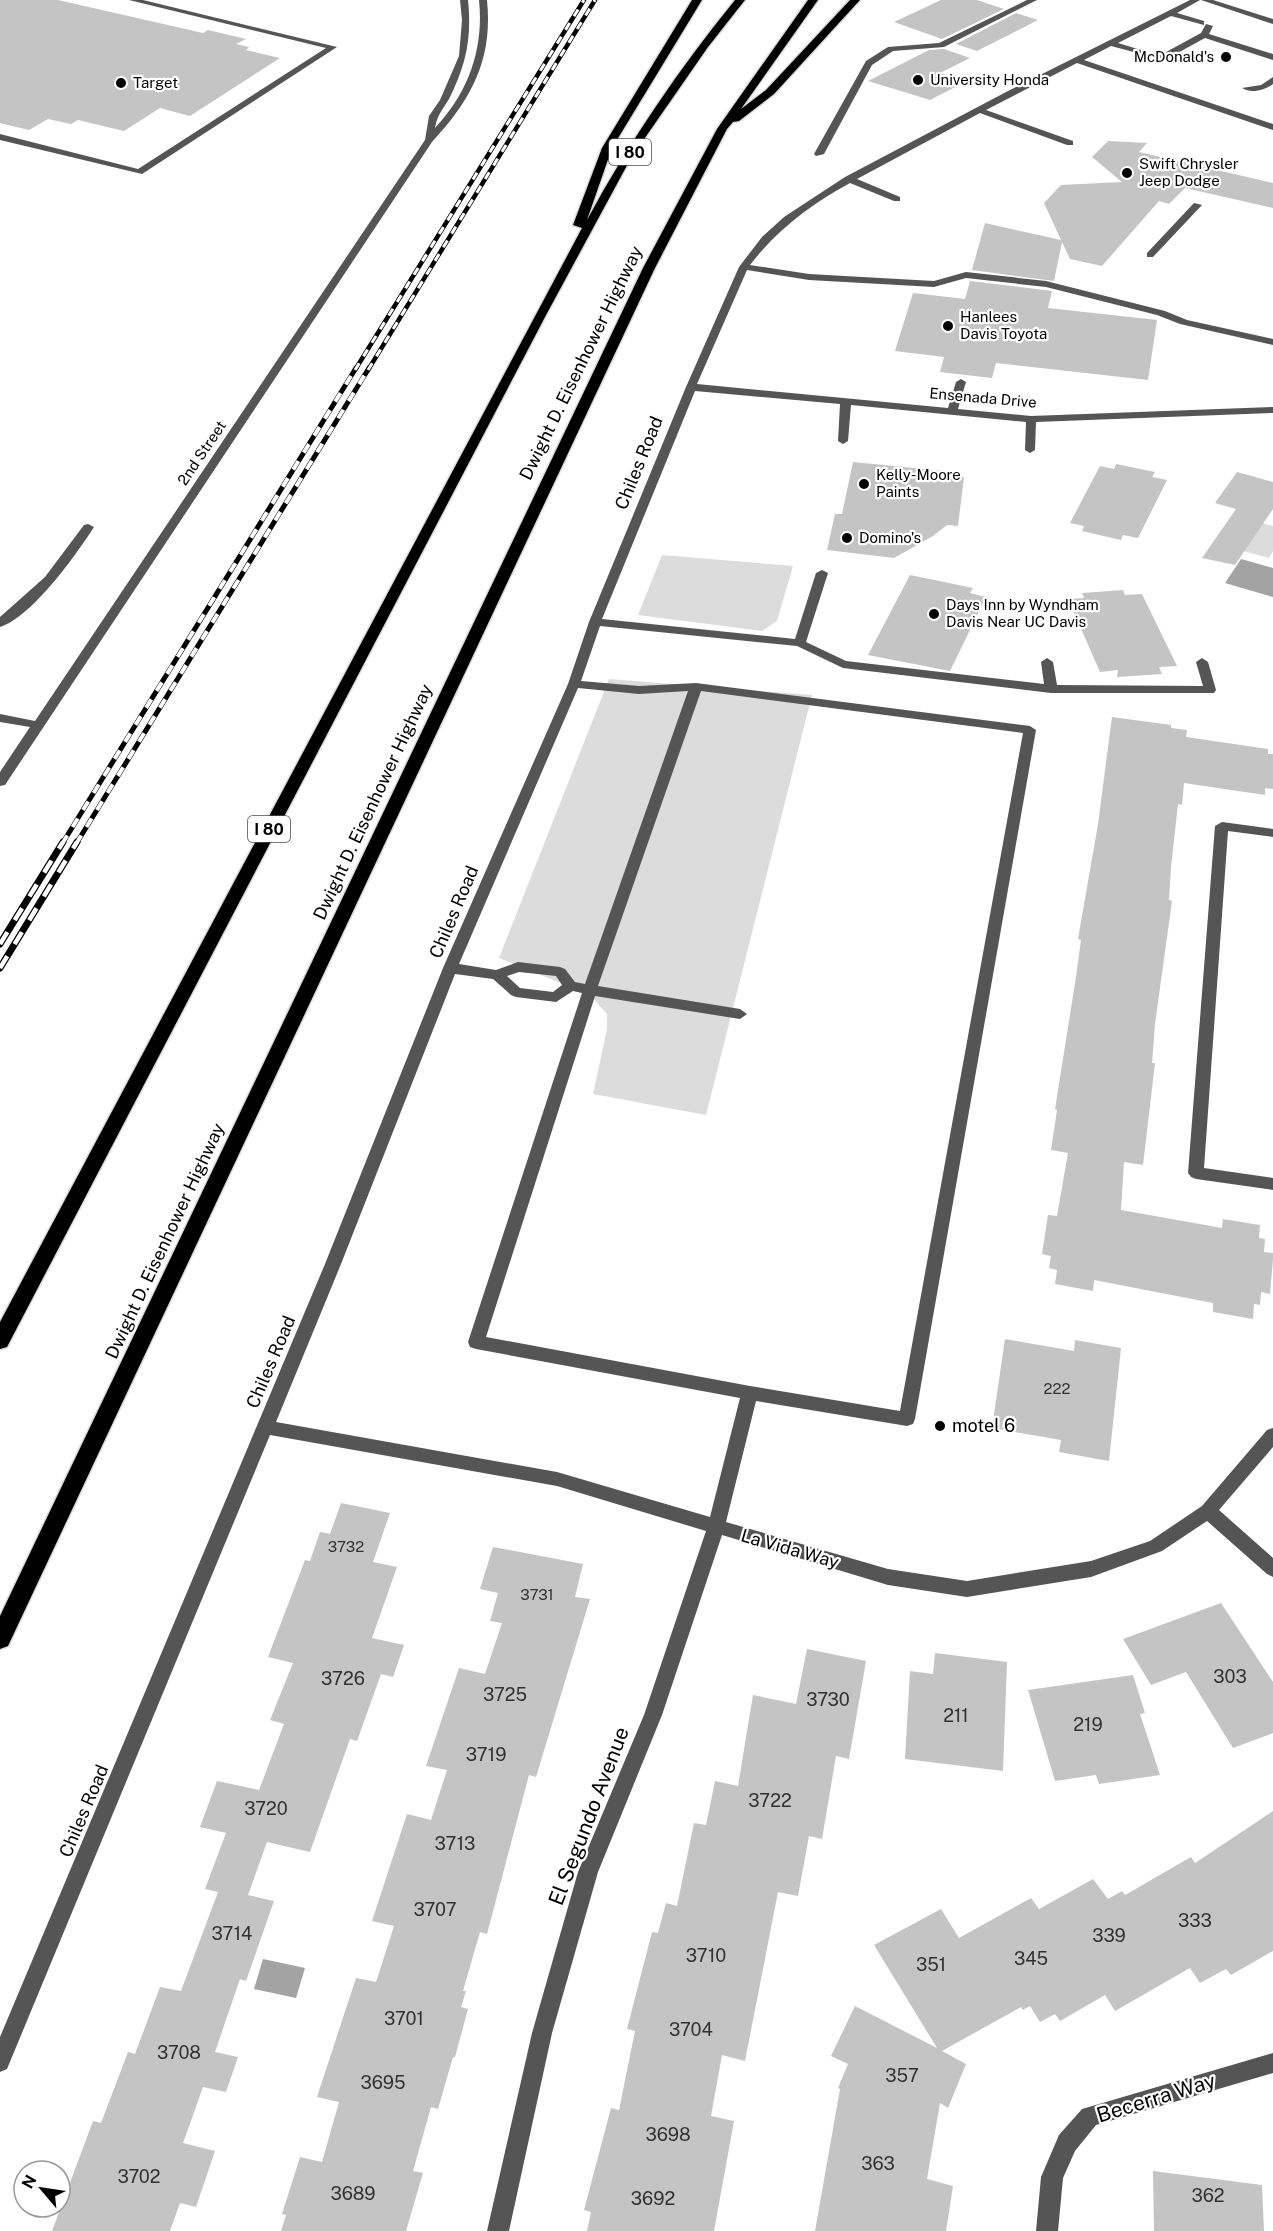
<svg xmlns="http://www.w3.org/2000/svg" width="1273" height="2231" font-family="'Public Sans',sans-serif">
<style>
.green{fill:#dcdcdc}
.water{fill:#a3a3a3}
.building{fill:#c4c4c4}
.lines{fill:none;stroke-linecap:round;stroke-linejoin:round}
.highway-casing{stroke:#dbdbdb;stroke-width:3}
.minor{fill:#555;fill-rule:evenodd}
.highway{fill:#000;fill-rule:evenodd}
.rail-far2-casing{stroke:#000;stroke-width:4.5}
.rail-far1-casing{stroke:#000;stroke-width:5}
.rail-casing{stroke:#000;stroke-width:7}
.rail-far2{stroke:#fff;stroke-width:3;stroke-dasharray:8;stroke-linecap:butt}
.rail-far1{stroke:#fff;stroke-width:4;stroke-dasharray:10;stroke-linecap:butt}
.rail{stroke:#fff;stroke-width:4.5;stroke-dasharray:14;stroke-linecap:butt}
.poi-dot{fill:#000;stroke:#fff;stroke-width:2}
.labels{text-anchor:middle;stroke-width:4.5;stroke-linejoin:round;paint-order:stroke}
.far-poi-label{font-size:15px;fill:#000;stroke:#fff;text-anchor:start}
.far-street-label{font-size:15px;fill:#000;stroke:#fff}
.number-label{font-size:15px;fill:#313131}
.shield{fill:#fff;stroke:#4c4c4c;stroke-width:1.5}
.shield-label{font-size:16px;font-weight:bold;fill:#000}
.street-label{font-size:18px;fill:#000;stroke:#fff}
.poi-label{font-size:18px;fill:#000;stroke:#fff;text-anchor:start}
.near-number-label{font-size:18px;fill:#313131}
.near-street-label{font-size:21px;fill:#000;stroke:#fff}
</style>
<rect width="100%" height="100%" fill="#fff"/>
<g class="green">
<polygon points="1241,517 1273,526 1273,551 1269,558 1222,545"/>
<polygon points="662,555 793,566 777,621 762,631 638,615"/>
<polygon points="609,679 812,695 706,1115 593,1094 607,1029 607,1014 590,995 499,958"/>
</g>
<g class="water">
<polygon points="1241,559 1273,568 1273,597 1225,583"/>
<polygon points="263,1959 305,1968 296,1998 254,1989"/>
</g>
<g class="building">
<polygon points="0,0 58,0 203,33 208,30 246,39 236,44 249,47 246,50 280,58 190,116 160,108 124,131 78,120 71,124 48,119 29,130 0,123"/>
<polygon points="941,0 977,0 1004,9 942,39 894,22"/>
<polygon points="1016,13 1038,20 977,51 956,44"/>
<polygon points="944,49 970,58 940,73 965,82 930,100 868,81 929,50"/>
<polygon points="1108,141 1147,143 1139,152 1273,183 1273,208 1185,188 1169,204 1159,201 1102,266 1070,259 1062,242 1054,281 972,270 985,223 1061,240 1044,203 1061,185 1122,182 1092,157"/>
<polygon points="970,281 1052,291 1048,308 1157,320 1148,380 996,363 992,378 940,372 944,357 895,351 913,293 965,299"/>
<polygon points="853,462 944,471 943,475 964,477 958,526 947,525 933,536 894,558 827,550 835,514 842,514"/>
<polygon points="1116,464 1155,472 1152,477 1167,480 1138,538 1123,535 1121,540 1082,531 1084,526 1070,523 1100,466 1114,469"/>
<polygon points="1237,472 1273,482 1273,509 1235,565 1202,558 1236,509 1215,503"/>
<polygon points="910,575 973,588 970,593 986,597 950,671 868,655"/>
<polygon points="1123,590 1125,595 1142,594 1177,666 1159,667 1162,674 1117,677 1118,670 1100,672 1068,599 1084,598 1082,593"/>
<polygon points="1112,717 1171,725 1171,728 1187,730 1186,737 1268,749 1268,754 1273,754 1273,789 1265,788 1265,795 1184,783 1182,805 1178,804 1171,867 1169,900 1172,901 1155,1024 1152,1063 1155,1063 1143,1165 1124,1162 1121,1210 1222,1228 1223,1219 1260,1225 1259,1238 1265,1239 1264,1252 1273,1253 1273,1259 1270,1294 1261,1292 1260,1305 1254,1304 1253,1319 1213,1312 1213,1303 1094,1280 1093,1291 1055,1284 1057,1270 1049,1268 1051,1256 1042,1254 1048,1215 1057,1216 1068,1153 1051,1150 1057,1110 1055,1109 1076,977 1081,940 1078,939 1098,824"/>
<polygon points="1005,1339 1074,1351 1075,1340 1121,1348 1109,1461 1059,1452 1061,1440 992,1428"/>
<polygon points="341,1503 390,1513 373,1562 397,1567 372,1638 404,1645 393,1677 381,1674 357,1741 350,1739 310,1852 267,1842 248,1895 274,1901 246,1981 240,1979 215,2052 238,2057 226,2092 203,2087 183,2143 215,2151 196,2207 180,2203 170,2231 52,2231 93,2121 101,2123 128,2052 135,2054 160,1987 181,1991 218,1892 205,1889 226,1833 200,1827 217,1781 259,1790 284,1724 270,1720 293,1663 268,1657 305,1560 310,1561 320,1532 330,1534"/>
<polygon points="493,1547 583,1564 575,1597 590,1599 536,1777 529,1775 487,1934 480,1932 463,1991 466,1991 461,2007 468,2009 455,2057 453,2057 438,2109 431,2107 413,2171 423,2173 406,2231 281,2231 286,2215 282,2214 300,2157 322,2162 339,2102 317,2097 356,1978 376,1982 394,1926 372,1921 407,1814 431,1820 447,1770 426,1766 459,1668 485,1674 502,1623 490,1621 498,1593 480,1589"/>
<polygon points="1221,1603 1273,1682 1273,1733 1233,1748 1186,1672 1151,1685 1123,1639"/>
<polygon points="807,1649 866,1661 849,1759 836,1756 822,1839 809,1836 798,1896 778,1892 745,2061 722,2055 711,2116 734,2121 714,2231 587,2231 591,2212 584,2210 611,2108 619,2110 635,2031 627,2029 652,1932 658,1933 666,1903 677,1906 694,1823 706,1825 715,1781 738,1786 753,1695 796,1704"/>
<polygon points="935,1653 1007,1662 1003,1771 905,1759 910,1671 933,1674"/>
<polygon points="1133,1675 1145,1713 1140,1714 1160,1775 1099,1784 1096,1775 1055,1781 1028,1690"/>
<polygon points="1273,1811 1273,1951 1231,1975 1226,1969 1200,1983 1190,1968 1115,2011 1105,1995 1060,2021 1055,2014 1040,2022 1030,2006 1023,2010 1021,2007 942,2051 966,2064 948,2108 940,2103 927,2179 953,2186 946,2231 815,2231 840,2089 838,2088 848,2064 831,2056 855,2006 937,2048 874,1945 941,1909 959,1938 1031,1898 1039,1909 1093,1879 1108,1899 1122,1891 1125,1895 1191,1857 1195,1863"/>
<polygon points="1153,2171 1262,2185 1264,2231 1154,2231"/>
</g>
<g class="lines">
<defs>
<g id="highway">
<path d="M692,0H702L612,148L587,220C629,142 679,69 735,0H745L708,47L631,158L545,317L7,1347L0,1349V1322L582,228L573,225L602,148Z"/>
<polygon points="808,0 818,0 741,109 766,90 850,0 860,0 774,94 739,121 733,122 727,129 655,268 8,1646 0,1649 0,1616 643,268 717,129"/>
</g>
</defs>
<use href="#highway" class="highway-casing"/>
<g class="minor">
<polygon points="129,0 143,0 337,47 142,174 0,140 0,134 138,169 326,48"/>
<path d="M460,0H468C472,38 466,65 449,99C443,109 437,115 435,128C469,92 484,48 479,0H487C493,59 472,99 432,142L5,785L0,786V772L30,727L0,722V714L35,721L425,140L429,116L440,100L459,56L462,20Z"/>
<polygon points="1027,0 1037,0 944,47 893,51 872,65 824,154 816,156 814,154 866,61 888,47 939,43"/>
<path d="M1190,0H1200L1177,13L1204,21V25L1171,16L1118,43L1141,50V54L1111,46L1084,60L1273,124V130L1077,63L986,110L1073,141V145H1067L980,113L857,179L900,197V201H894L850,183C811,204 777,230 750,265L809,274L934,281L966,272L1046,281L1165,311L1187,320L1273,339V345L1180,324L1157,315L1046,287L966,278L934,287L809,280L747,270L697,384L948,408L956,382L961,379L966,382L958,409L1031,416L1273,407V413L1036,422L1035,450L1030,453L1025,450L1026,422L851,405L848,441L843,444L838,441L840,404L695,391L602,619L795,639L816,573L822,570L828,573L806,642L846,661L1044,684L1041,662L1047,658L1053,662L1057,685L1203,686L1196,662L1202,658L1208,662L1216,690L1214,693H1051L843,668L797,646L600,626L581,681L639,686L696,683L1030,726L1036,730L915,1419L913,1424L907,1426L756,1401L726,1522L888,1569L967,1581L1091,1561L1150,1541L1202,1506L1267,1430L1273,1428V1447L1219,1510L1273,1558V1577L1267,1574L1207,1521L1162,1551L1091,1577L967,1597L888,1585L722,1535L662,1715L598,1872L552,2033L509,2231H487L532,2033L578,1872L644,1715L706,1531L557,1486L270,1435L7,2069L0,2072V2037L325,1264L443,968L568,684L589,622L686,387L739,267L762,237L784,217L845,177L1008,91ZM578,688L639,694L688,691L585,984L575,982L565,969L560,967L518,962L496,970L459,964ZM701,691L1023,733L900,1411L750,1386L486,1337L595,996L740,1019L747,1014L740,1009L598,986ZM519,972L556,976L562,985L553,992L520,988L507,976ZM455,974L493,979L511,995L516,997L556,1002L573,991L582,993L468,1342L470,1347L476,1349L740,1398L710,1517L557,1472L276,1422L341,1264Z"/>
<polygon points="1201,0 1213,0 1273,19 1273,24"/>
<polygon points="1206,24 1213,26 1209,34 1273,54 1273,60 1205,38 1163,61 1157,61 1157,57 1201,33"/>
<path d="M1273,77V84C1265,90 1251,94 1242,88L1261,85Z"/>
<polygon points="1194,203 1202,205 1153,257 1147,257 1147,253"/>
<path d="M88,524L94,527C76,555 32,617 0,627V617L45,577L84,525Z"/>
<polygon points="1222,822 1273,829 1273,837 1228,831 1204,1168 1273,1178 1273,1190 1196,1179 1191,1177 1188,1173 1215,826"/>
<polygon points="1273,2053 1273,2073 1096,2125 1075,2151 1063,2178 1058,2231 1036,2231 1041,2177 1059,2135 1082,2109"/>
</g>
<use href="#highway" class="highway"/>
<defs>
<g id="rail-far2">
<polyline points="355,370 584,0"/>
<polyline points="368,370 595,0"/>
</g>
<g id="rail-far1">
<polyline points="62,844 356,368"/>
<polyline points="76,844 369,368"/>
</g>
<g id="rail">
<polyline points="0,944 63,842"/>
<polyline points="0,968 77,842"/>
</g>
</defs>
<use href="#rail-far2" class="rail-far2-casing"/>
<use href="#rail-far1" class="rail-far1-casing"/>
<use href="#rail" class="rail-casing"/>
<use href="#rail-far2" class="rail-far2"/>
<use href="#rail-far1" class="rail-far1"/>
<use href="#rail" class="rail"/>
</g>
<g class="poi-dot">
<circle cx="1226" cy="57" r="6"/>
<circle cx="918" cy="80" r="6"/>
<circle cx="121" cy="83" r="6"/>
<circle cx="1127" cy="173" r="6"/>
<circle cx="948" cy="326" r="6"/>
<circle cx="864" cy="484" r="6"/>
<circle cx="847" cy="538" r="6"/>
<circle cx="934" cy="614" r="6"/>
<circle cx="940" cy="1426" r="6"/>
</g>
<g class="labels">
<g class="far-poi-label">
<text x="1214" y="62" text-anchor="end">McDonald's</text>
<text x="930" y="85">University Honda</text>
<text x="133" y="88">Target</text>
<text x="1139" y="169">Swift Chrysler<tspan x="1139" dy="17">Jeep Dodge</tspan></text>
<text x="960" y="322">Hanlees<tspan x="960" dy="17">Davis Toyota</tspan></text>
<text x="876" y="480">Kelly-Moore<tspan x="876" dy="17">Paints</tspan></text>
<text x="859" y="543">Domino's</text>
<text x="946" y="610">Days Inn by Wyndham<tspan x="946" dy="17">Davis Near UC Davis</tspan></text>
</g>
<g class="far-street-label">
<text transform="translate(983 398) rotate(5)" y="5">Ensenada Drive</text>
<text transform="translate(202 453) rotate(-56)" y="5">2nd Street</text>
</g>
<g class="number-label">
<text x="1057" y="1394">222</text>
<text x="346" y="1552">3732</text>
<text x="537" y="1600">3731</text>
</g>
<g class="shield">
<rect x="609" y="139" width="42" height="26" rx="4.5"/>
<rect x="248" y="816" width="42" height="26" rx="4.5"/>
</g>
<g class="shield-label">
<text x="630" y="158">I 80</text>
<text x="269" y="835">I 80</text>
</g>
<g class="street-label">
<text transform="translate(581 363) rotate(-64)" y="6">Dwight D. Eisenhower Highway</text>
<text transform="translate(639 463) rotate(-68)" y="6">Chiles Road</text>
<text transform="translate(373 802) rotate(-65)" y="6">Dwight D. Eisenhower Highway</text>
<text transform="translate(454 912) rotate(-67)" y="6">Chiles Road</text>
<text transform="translate(165 1241) rotate(-65)" y="6">Dwight D. Eisenhower Highway</text>
<text transform="translate(271 1362) rotate(-67)" y="6">Chiles Road</text>
<text transform="translate(790 1549) rotate(16)" y="6">La Vida Way</text>
<text transform="translate(84 1811) rotate(-67)" y="6">Chiles Road</text>
</g>
<g class="poi-label">
<text x="952" y="1432">motel 6</text>
</g>
<g class="near-number-label">
<text x="1230" y="1683">303</text>
<text x="343" y="1685">3726</text>
<text x="505" y="1701">3725</text>
<text x="828" y="1706">3730</text>
<text x="956" y="1722">211</text>
<text x="1088" y="1731">219</text>
<text x="486" y="1761">3719</text>
<text x="770" y="1807">3722</text>
<text x="266" y="1815">3720</text>
<text x="455" y="1850">3713</text>
<text x="435" y="1916">3707</text>
<text x="1195" y="1927">333</text>
<text x="232" y="1940">3714</text>
<text x="1109" y="1942">339</text>
<text x="706" y="1962">3710</text>
<text x="1031" y="1965">345</text>
<text x="931" y="1971">351</text>
<text x="404" y="2025">3701</text>
<text x="691" y="2036">3704</text>
<text x="179" y="2059">3708</text>
<text x="902" y="2082">357</text>
<text x="383" y="2089">3695</text>
<text x="668" y="2141">3698</text>
<text x="878" y="2170">363</text>
<text x="139" y="2183">3702</text>
<text x="353" y="2200">3689</text>
<text x="1208" y="2202">362</text>
<text x="653" y="2205">3692</text>
</g>
<g class="near-street-label">
<text transform="translate(589 1816) rotate(-69)" y="7">El Segundo Avenue</text>
<text transform="translate(1156 2098) rotate(-17)" y="7">Becerra Way</text>
</g>
</g>
<g transform="translate(42 2189) rotate(299)"><circle r="28" fill="#ffffff" stroke="#999999" stroke-width="1.5"/>
<path d="M0-4.5L10 22L0 15L-10 22Z" fill="#000000"/>
<text y="-9" font-size="16" font-weight="bold" text-anchor="middle" fill="#000000">N</text>
</g>
</svg>
